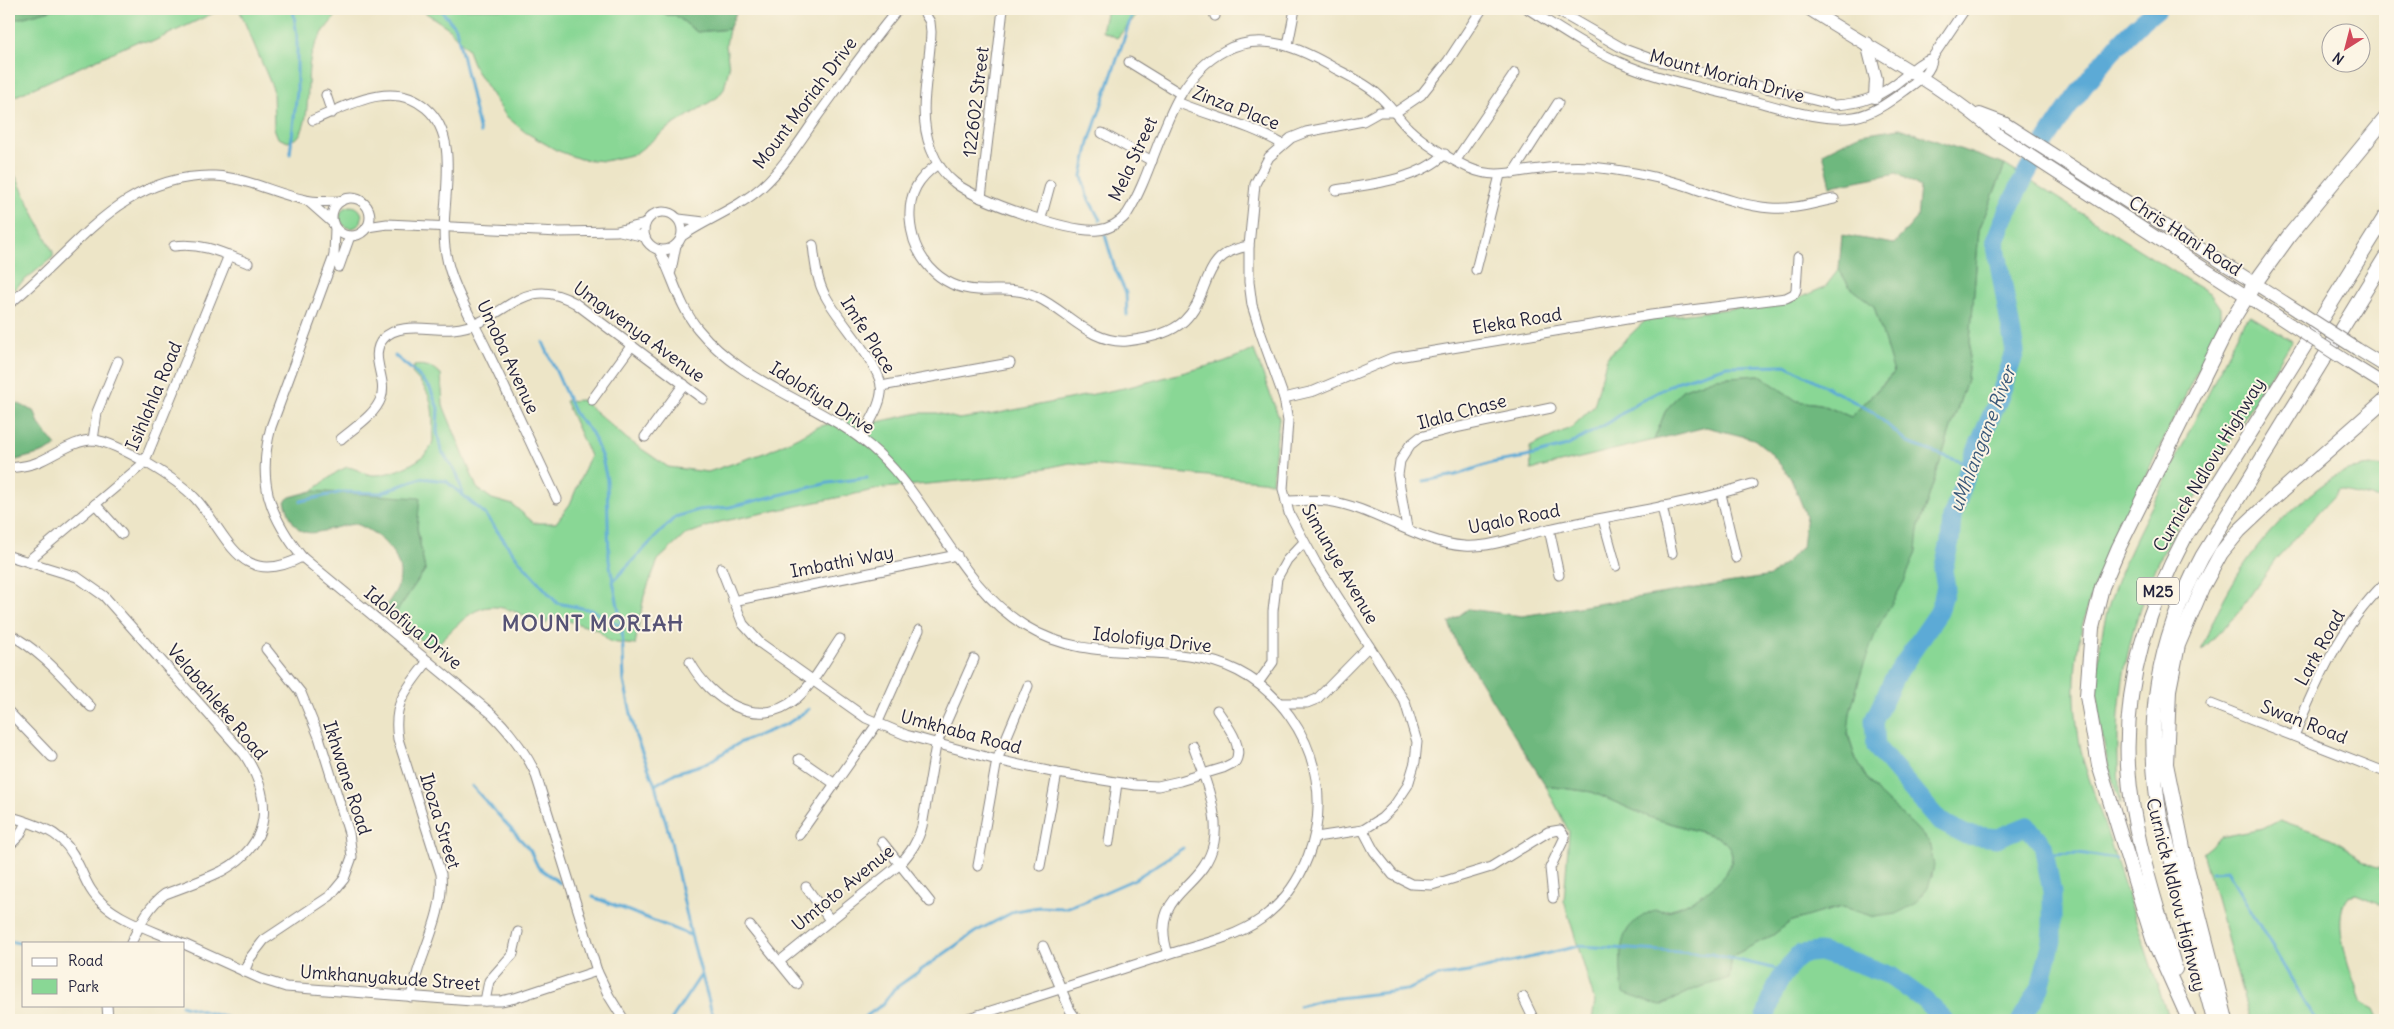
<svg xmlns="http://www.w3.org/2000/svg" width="2394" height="1029" font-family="Delius,sans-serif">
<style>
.green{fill:#89d795;stroke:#567c68}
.forest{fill:#6eb87e;stroke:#486d5c}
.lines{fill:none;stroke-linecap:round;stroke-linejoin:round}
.stream{stroke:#5caad6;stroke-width:3}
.river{stroke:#5caad6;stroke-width:19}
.minor-casing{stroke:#888481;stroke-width:11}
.secondary-casing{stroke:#888481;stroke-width:14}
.primary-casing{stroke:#888481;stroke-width:16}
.minor{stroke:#fff;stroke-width:9}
.secondary{stroke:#fff;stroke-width:12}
.primary{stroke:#fff;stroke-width:14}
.secondary-bridge-casing{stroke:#888481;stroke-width:14;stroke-linecap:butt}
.secondary-bridge{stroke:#fff;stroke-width:12}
.labels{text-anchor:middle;stroke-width:4;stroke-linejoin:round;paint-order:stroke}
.shield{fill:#fcf5e5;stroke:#63616e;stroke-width:1}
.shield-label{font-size:16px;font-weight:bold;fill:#22223b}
.street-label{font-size:18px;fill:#22223b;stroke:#fcf5e5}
.water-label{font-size:19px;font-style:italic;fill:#395879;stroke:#fcf5e5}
.district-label{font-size:22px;font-weight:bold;letter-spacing:1px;fill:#565375;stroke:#fcf5e5}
</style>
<rect width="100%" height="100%" fill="#fcf5e5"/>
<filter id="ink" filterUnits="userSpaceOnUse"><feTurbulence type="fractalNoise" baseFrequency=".02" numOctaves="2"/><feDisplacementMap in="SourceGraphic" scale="10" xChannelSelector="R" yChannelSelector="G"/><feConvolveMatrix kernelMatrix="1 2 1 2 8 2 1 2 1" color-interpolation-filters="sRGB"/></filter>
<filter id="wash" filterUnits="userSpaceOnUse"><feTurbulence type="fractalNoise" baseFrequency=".0096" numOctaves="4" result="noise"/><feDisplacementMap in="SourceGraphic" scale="20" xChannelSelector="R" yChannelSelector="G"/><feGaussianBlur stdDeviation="1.12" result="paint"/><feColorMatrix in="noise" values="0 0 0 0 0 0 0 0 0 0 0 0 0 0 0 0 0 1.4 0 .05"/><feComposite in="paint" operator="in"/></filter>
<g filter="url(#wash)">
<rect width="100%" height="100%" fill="#ede5c7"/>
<g class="green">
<polygon points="54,9 222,9 152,42 138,41 9,99 9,21"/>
<path d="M239,9H342C330,23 318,36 312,53C304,76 313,119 298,137C296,139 291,140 288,142L278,138L274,128L273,89Z"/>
<polygon points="420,9 657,9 667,15 675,15 697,32 729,29 726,45 729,68 724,89 718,97 667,129 635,154 605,161 580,159 556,150 525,132 506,116 475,69 467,48 447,27"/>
<polygon points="1107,9 1142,9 1117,38 1102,31"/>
<polygon points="9,163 53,252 53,257 9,293"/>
<path d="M2005,165L2211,295L2220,308V323C2195,376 2169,428 2143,481C2094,582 2058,643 2083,760L2169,1020H1592L1595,1002L1564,901L1569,832L1546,786L1592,792L1649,817L1718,837C1763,862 1686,916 1655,910L1660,1006L1697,988L1729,978L1732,956L1773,935L1790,922L1811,915L1843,907L1875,917L1932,877C1940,835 1902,820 1878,793C1864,777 1853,757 1849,736C1846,724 1851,711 1853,699C1859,675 1867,649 1878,627C1896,593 1914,569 1918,530L1967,379L1979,230Z"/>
<circle cx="351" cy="217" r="11"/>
<polygon points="1839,269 1849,286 1874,306 1894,372 1851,417 1821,404 1797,401 1759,375 1715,378 1682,390 1665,412 1654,440 1531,470 1530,447 1572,427 1594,406 1607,357 1647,319 1792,301 1825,287"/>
<path d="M2251,316L2292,341L2175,530C2127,615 2110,708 2121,805C2095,735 2088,658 2115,587C2128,550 2147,516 2165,481C2191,428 2217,375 2244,321Z"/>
<path d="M1254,350L1279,418L1272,482L1070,463L1003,477L884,488L720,522L685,535L658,560L644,596L635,645L610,642L598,630L552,616L545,625C482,594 479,603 432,650L393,617L425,570L417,527L312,491L337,472L347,467C358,468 365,476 377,475C392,474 427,461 432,444C434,440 432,434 433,429C433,402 431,393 412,373L414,366C424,364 433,367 441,374L443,405L477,488L492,499L513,505L534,523H556L570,504L590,456L565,401L582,400L627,439L668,467L708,472L767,452L818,427L848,418L877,422L919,413H937L959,419L994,414L1129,387L1223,362Z"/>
<path d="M2377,466L2385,467V500L2339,490L2276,559L2238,613L2201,651C2223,590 2256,539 2306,498C2328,479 2347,466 2377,466Z"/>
<path d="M2280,820C2300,828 2324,833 2342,844C2353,852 2370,870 2385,867V906L2356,894L2348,896C2329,922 2352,975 2362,1003L2374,1009L2379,1020H2250L2203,852L2221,837L2263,829Z"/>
</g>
<g class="forest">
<polygon points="9,9 54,9 9,21"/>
<polygon points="657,9 741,9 736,13 729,29 697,32 675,15 667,15"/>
<path d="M1900,128L2005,165L1979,230L1967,379L1918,530L1916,552L1904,582L1877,629L1862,670L1850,713L1848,735L1855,757L1866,777L1879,794L1913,825L1929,842L1934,866L1928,888L1915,904L1896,914L1875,917L1843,907L1832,909L1790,922L1773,935L1732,956L1729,978L1697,988L1660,1006L1623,993C1621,974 1617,946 1628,929C1633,922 1645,914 1652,911C1658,909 1662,912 1667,911C1693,906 1761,862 1718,837L1649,817L1592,792L1546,786L1457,644L1449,623L1468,609L1522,616L1771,576L1802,547L1806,515L1791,478L1769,451L1754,439L1706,427L1654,440L1665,412L1682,390L1715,378L1759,375L1797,401L1820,404L1851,417L1894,373L1874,306L1849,286L1839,269L1842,235L1894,244L1917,218L1920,187L1897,173L1831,186L1823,153L1861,134Z"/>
<polygon points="17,403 35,412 39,424 56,446 42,453 9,462 9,407"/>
<path d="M312,491L420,498L417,528L425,570L393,617L384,609C389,601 397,591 399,582C406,557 377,531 356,524C319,527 298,552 285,501L290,497Z"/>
</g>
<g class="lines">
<g class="stream">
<polyline points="440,9 456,28 480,133"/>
<polyline points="290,154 297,91 297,36 293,9"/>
<polyline points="1100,220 1087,196 1082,176 1089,142 1134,9"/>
<polyline points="1105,235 1115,269 1126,293 1127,315"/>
<polyline points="543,342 575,414 592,433 602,458 607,480 609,560 622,627 624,681 636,737 655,785 670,837 691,935 714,1020"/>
<polyline points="395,356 415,372 430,388 438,408 437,431 441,450 457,474 463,495"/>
<polyline points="1423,481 1456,475 1491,463 1526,457 1567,446 1610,422 1637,403 1679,381 1727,366 1786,365 1873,412 1908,443 1970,465"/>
<polyline points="301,501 343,492 381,493 421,478 446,481 485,514 517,558 557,603 592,610 622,627"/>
<polyline points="613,581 675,517 698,510 730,507 828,483 867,478"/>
<polyline points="655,785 675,773 707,763 741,742 787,724 809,709"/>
<polyline points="472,786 530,850 538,867 560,883"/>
<polyline points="2045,854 2079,853 2116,859"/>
<polyline points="2212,872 2227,871 2316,1020"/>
<polyline points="593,897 690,935"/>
<polyline points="9,941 24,944"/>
<polyline points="181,1005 235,1020"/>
<polyline points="1299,1006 1321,1000 1407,990 1438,976 1469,972 1579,946 1711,954 1785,971"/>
<polyline points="671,1020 701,975"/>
<polyline points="861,1020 883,1004 894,989 975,932 1015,911 1039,907 1065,908 1087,900 1135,879 1183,848"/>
</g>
<g class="river">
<path d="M1765,1020C1774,988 1777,980 1800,954L1819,952L1858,963L1891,976L1924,1000L1945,1020"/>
<path d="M2021,1020L2040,988L2052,941V892L2043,845L2027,826L1997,838L1966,835L1939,821L1876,747L1874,720L1894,678L1939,612L1946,587L1943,570L1950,542L1952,517L1970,465L1999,398L2015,352L1995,241C2023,166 2094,58 2157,9"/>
</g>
</g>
</g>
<g filter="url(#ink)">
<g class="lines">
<defs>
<g id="minor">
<path d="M922,9L930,22L931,32C930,71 916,112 931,149C936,162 943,174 955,183C978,201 1069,233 1098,230C1110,229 1119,223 1127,214C1160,162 1165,82 1224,51C1263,30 1302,49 1336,69C1350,76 1364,83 1376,93C1389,104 1397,117 1408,128C1425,144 1448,158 1469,168C1491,178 1510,173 1532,170C1552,167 1572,166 1592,167C1623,170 1655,176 1684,185C1712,194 1741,206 1771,208C1792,210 1814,203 1834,199"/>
<polyline points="1213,9 1215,16"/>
<path d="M1528,9C1557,27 1587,48 1619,62C1657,79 1699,87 1739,97C1773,105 1820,123 1854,117C1873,114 1889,102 1904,91C1915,83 1932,73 1932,58L1965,9"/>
<path d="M1554,9L1624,49L1651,59L1834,105C1862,104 1882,96 1904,77C1912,70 1921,61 1932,58"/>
<polyline points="1288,45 1295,9"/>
<polyline points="1129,62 1181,94"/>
<polyline points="326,95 332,113"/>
<path d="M1177,102C1212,117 1249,124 1282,144"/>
<path d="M313,120C347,106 392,79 426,108C465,141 437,210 446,254C451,285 472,319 486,348C510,398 533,448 557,499"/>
<polyline points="1102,133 1152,161"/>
<polyline points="1456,160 1515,73"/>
<path d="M938,164C918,178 909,193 910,218C912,256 938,288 978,290C999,291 1017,287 1037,297C1067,311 1091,344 1127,341C1145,339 1170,334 1184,321C1213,293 1198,254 1249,246"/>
<polyline points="1513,173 1558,103"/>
<path d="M1336,190C1372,184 1418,180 1445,154"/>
<polyline points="981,198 1003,9"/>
<circle cx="351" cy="217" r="19"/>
<polyline points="308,201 333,223"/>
<circle cx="663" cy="231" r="19"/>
<polyline points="1041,218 1050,185"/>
<polyline points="679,219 704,222"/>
<polyline points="367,227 387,224 559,232 617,231 645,224"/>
<path d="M335,228L334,256L271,427C257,480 268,514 302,557L492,714C510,732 524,750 535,772L597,971L609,996L624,1020"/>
<polyline points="620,231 645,237"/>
<path d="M682,236C709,218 738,208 762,187C783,168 800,141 816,118C843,81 869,44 898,9"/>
<path d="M813,245C815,263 817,282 826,297C839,321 877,361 881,385C884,402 868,424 861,439"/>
<path d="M174,246C201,242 223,253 248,263"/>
<path d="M659,250C673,276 679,306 698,329C745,387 826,404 879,454C933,505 960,586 1025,626C1094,669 1170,637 1238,671C1279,692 1309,734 1316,779C1325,830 1304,888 1261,919C1233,939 1197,945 1165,955C1097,977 1030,999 962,1020"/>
<polyline points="334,256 339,267 350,236"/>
<polyline points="1476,270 1500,175"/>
<polyline points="671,271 676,245"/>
<path d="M9,304C75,252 120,173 215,176C248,178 275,194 306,200C317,203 330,201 341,201"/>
<polyline points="881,386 1010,363"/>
<polyline points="1284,398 1314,391 1392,358 1651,315 1786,298 1794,294 1796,290 1798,257"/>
<polyline points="592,400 632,345"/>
<polyline points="645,437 684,384"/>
<path d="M341,439C355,427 375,415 381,398C388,379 368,356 383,339C399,321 431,331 453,329C505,325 520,271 575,303L703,399"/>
<polyline points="93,440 97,412 118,361"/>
<path d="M9,468C19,467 29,466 38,462C55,455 76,439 94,440C119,443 178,480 195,498C229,535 239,590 302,557"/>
<polyline points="1721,494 1736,558"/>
<path d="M1286,501C1300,501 1314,499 1328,501C1373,507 1419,543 1464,546C1492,548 1522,535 1549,529C1617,514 1686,505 1752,484"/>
<polyline points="95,504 122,534"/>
<polyline points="1662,506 1672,553"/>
<polyline points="1603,519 1616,566"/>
<polyline points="1407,528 1398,475 1400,461 1410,445 1420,437 1450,429 1551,408"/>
<polyline points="1549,529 1559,575"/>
<path d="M9,556L77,577L104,596L244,754C273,798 273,843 222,871C204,880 184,887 165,894C148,906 140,925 131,943"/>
<polyline points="28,561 144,463 229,255"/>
<path d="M721,568L743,624L760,643L866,718L906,735L997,760L1057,773L1135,785L1158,786L1180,781L1223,768L1235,762C1245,746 1226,724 1217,710"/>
<polyline points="733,601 957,555"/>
<path d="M9,634C42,651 65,680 91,707"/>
<path d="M690,662C710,699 757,732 797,698C814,683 827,658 840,639"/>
<polyline points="1258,683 1273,662 1273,611 1277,578 1287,560 1304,542"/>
<polyline points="1280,703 1307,703 1317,699 1369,646"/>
<polyline points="2211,704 2385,772"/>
<polyline points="9,712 52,757"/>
<path d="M2294,736C2317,680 2341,626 2385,583"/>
<polyline points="799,759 835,784"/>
<path d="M9,816C41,827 63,830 78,864C85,878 90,893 102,903C123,922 155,931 181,943"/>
<polyline points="1363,830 1374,851 1393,875 1411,884 1432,885 1491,867 1548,832 1560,830 1565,837 1550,868 1553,898"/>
<polyline points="799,835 877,724 919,630"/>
<polyline points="1316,837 1363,830 1382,818 1394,806 1408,785 1415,762 1417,742 1405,702 1316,563 1289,513 1283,489 1288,421 1284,398 1261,334 1252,305 1249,282 1249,246 1255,184 1269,157 1291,138 1306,132 1363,121 1379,112 1396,112 1421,95 1448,61 1482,9"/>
<polyline points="882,842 930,902"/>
<polyline points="1109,842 1117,783"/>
<polyline points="9,846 20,835 26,822"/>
<polyline points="978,866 997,760 1028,686"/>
<polyline points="1040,866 1057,773"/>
<polyline points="806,887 830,920"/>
<polyline points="750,926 797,984"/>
<polyline points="184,944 261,979 286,987 472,1001 501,1001 515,998 597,971"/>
<polyline points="1043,946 1070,1010 1077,1020"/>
<path d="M1168,954C1148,891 1204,892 1214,842C1220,814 1203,773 1193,746"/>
<path d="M780,961L899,865C910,853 918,842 922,826L936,745L974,659"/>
<polyline points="244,972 250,958 264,940 330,896 344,879 352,857 349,833 319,737 301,693 266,649"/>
<path d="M411,997C418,956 445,917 441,874L398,739C392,703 407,688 428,661"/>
<polyline points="1523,997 1534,1020"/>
<polyline points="485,1001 489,981 513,954 518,932"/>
<polyline points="107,1005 108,1020"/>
</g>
<g id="secondary">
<path d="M1809,9C1872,50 1940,83 1997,134L2291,325"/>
<polyline points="1867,43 1876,79 1875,97"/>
<polyline points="1980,114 2004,123 2298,311"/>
<polyline points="2357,349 2385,366"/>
<polyline points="2348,362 2385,385"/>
</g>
<g id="primary">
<path d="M2175,969C2156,903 2132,835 2128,766C2124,684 2147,608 2185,537L2385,217"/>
<polyline points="2188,1017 2153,939 2099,765 2087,696 2092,628 2102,587 2119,547 2228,327 2255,283 2289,236 2385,119"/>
<path d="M2214,1020L2160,817C2144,722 2156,643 2202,557L2385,258"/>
<polyline points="2226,1020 2187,868 2166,764 2169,690 2178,645 2203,586 2221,553 2239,531 2277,495 2385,400"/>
</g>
</defs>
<use href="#minor" class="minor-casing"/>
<use href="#secondary" class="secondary-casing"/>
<use href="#primary" class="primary-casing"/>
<use href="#minor" class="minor"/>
<use href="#secondary" class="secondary"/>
<use href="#primary" class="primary"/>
<defs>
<g id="secondary-bridge">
<polyline points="2298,311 2357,349"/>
<polyline points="2291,325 2348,362"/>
</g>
</defs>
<use href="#secondary-bridge" class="secondary-bridge-casing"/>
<use href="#secondary-bridge" class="secondary-bridge"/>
</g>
</g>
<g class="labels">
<rect class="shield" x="2137" y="577.5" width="42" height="27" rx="4"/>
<g class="shield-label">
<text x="2158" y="597">M25</text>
</g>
<g class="street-label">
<text transform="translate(1727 76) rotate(15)" y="6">Mount Moriah Drive</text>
<text transform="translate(976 102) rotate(-83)" y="6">122602 Street</text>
<text transform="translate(805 103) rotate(-53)" y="6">Mount Moriah Drive</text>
<text transform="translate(1236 108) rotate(21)" y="6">Zinza Place</text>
<text transform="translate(1133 159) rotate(-65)" y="6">Mela Street</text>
<text transform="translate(2185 236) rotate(33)" y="6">Chris Hani Road</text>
<text transform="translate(1517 321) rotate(-9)" y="6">Eleka Road</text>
<text transform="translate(639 332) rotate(36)" y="6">Umgwenya Avenue</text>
<text transform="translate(868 335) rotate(58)" y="6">Imfe Place</text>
<text transform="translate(508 357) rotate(65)" y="6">Umoba Avenue</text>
<text transform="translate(154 396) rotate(-67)" y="6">Isihlahla Road</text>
<text transform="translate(822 398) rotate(32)" y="6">Idolofiya Drive</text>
<text transform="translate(1462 412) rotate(-15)" y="6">Ilala Chase</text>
<text transform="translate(2209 465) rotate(-59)" y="6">Curnick Ndlovu Highway</text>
<text transform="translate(1514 519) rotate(-11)" y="6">Uqalo Road</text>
<text transform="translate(842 562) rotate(-11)" y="6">Imbathi Way</text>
<text transform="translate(1340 564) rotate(60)" y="6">Simunye Avenue</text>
<text transform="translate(413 628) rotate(39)" y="6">Idolofiya Drive</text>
<text transform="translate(1152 640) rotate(6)" y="6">Idolofiya Drive</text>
<text transform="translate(2320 648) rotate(-61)" y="6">Lark Road</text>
<text transform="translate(217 702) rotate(50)" y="6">Velabahleke Road</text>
<text transform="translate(2304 722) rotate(21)" y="6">Swan Road</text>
<text transform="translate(961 732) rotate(15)" y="6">Umkhaba Road</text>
<text transform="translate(347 778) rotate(72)" y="6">Ikhwane Road</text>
<text transform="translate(440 821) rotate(73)" y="6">Iboza Street</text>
<text transform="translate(843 888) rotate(-39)" y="6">Umtoto Avenue</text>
<text transform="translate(2176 895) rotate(76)" y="6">Curnick Ndlovu Highway</text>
<text transform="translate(390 978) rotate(4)" y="6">Umkhanyakude Street</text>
</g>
<g class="water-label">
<text transform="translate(1982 439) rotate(-69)" y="7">uMhlangane River</text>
</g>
<g class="district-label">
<text x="593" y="631">MOUNT MORIAH</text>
</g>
</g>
<rect width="2394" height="1029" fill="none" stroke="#fcf5e5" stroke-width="30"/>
<rect x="22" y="942" width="162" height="65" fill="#fcf5e5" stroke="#a5a1a1"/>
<rect x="32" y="958" width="25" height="8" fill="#ffffff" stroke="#a5a1a1"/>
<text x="68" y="966" font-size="15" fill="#22223b">Road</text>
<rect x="32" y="979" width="25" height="15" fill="#89d795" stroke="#a5a1a1"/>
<text x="68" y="992" font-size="15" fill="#22223b">Park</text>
<g transform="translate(2346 48) rotate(216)"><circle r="24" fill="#fcf5e5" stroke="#a5a1a1"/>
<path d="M0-4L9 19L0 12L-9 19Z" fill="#d1495b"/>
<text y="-8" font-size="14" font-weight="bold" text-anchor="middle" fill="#22223b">N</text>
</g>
</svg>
